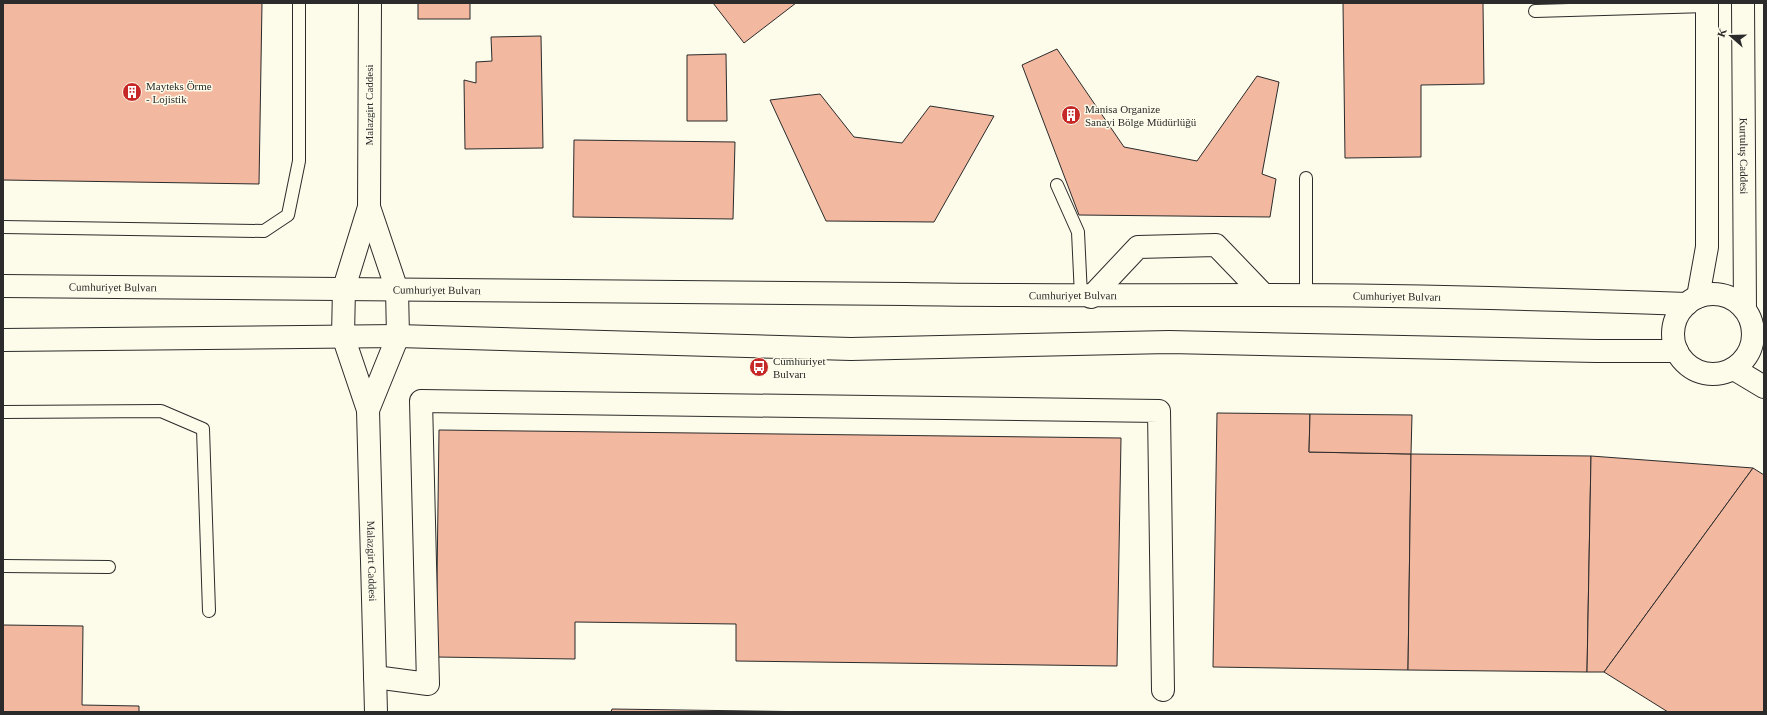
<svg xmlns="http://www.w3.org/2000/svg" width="1767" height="715" font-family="Georgia,serif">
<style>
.building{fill:#f2b8a0;stroke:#2b2b2b}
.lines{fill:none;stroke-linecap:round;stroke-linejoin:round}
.lane-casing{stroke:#2b2b2b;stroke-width:14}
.street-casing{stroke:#2b2b2b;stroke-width:24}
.secondary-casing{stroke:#2b2b2b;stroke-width:24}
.lane{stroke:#fdfbea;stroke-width:12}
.street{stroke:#fdfbea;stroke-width:22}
.secondary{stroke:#fdfbea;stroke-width:22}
.labels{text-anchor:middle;stroke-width:3;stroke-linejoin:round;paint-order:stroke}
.poi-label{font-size:11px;fill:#2b2b2b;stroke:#fdfbea;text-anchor:start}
.street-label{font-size:11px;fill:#2b2b2b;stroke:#fdfbea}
</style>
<rect width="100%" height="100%" fill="#fdfbea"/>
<g class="building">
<polygon points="3,3 262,3 259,184 3,180"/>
<rect x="418" y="3" width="52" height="16"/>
<polygon points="713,3 796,3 744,43"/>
<polygon points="1343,3 1483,3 1484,84 1421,85 1421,157 1345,158"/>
<polygon points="541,36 543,148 465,149 464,80 476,83 476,62 492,61 491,37"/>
<polygon points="1057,49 1124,147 1197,161 1257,76 1279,82 1262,174 1276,179 1270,217 1079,215 1022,65"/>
<polygon points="726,54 727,121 687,121 687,55"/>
<polygon points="820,94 854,137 902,143 930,106 994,116 934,222 826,221 770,100"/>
<polygon points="574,140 735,142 733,219 573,217"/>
<polygon points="1217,413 1310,414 1309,452 1411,454 1408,670 1213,667"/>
<polygon points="1310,414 1412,415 1411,454 1309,452"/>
<polygon points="439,430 1121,438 1117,666 736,661 736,624 575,622 575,659 436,657"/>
<polygon points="1411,454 1591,456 1587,672 1408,670"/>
<polygon points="1591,456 1753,468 1604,672 1587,672"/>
<polygon points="1753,468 1764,475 1764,712 1668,712 1604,672"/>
<polygon points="3,625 83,626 82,705 139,706 139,712 3,712"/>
<polygon points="612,709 821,712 611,712"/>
</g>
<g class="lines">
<defs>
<g id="lane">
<polyline points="1535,11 1707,6"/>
<polyline points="1306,178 1306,295"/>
<polyline points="1057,185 1078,232 1081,296"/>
<polyline points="3,227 264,231 288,215 299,161 299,3"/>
<polyline points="3,412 161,411 203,429 209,611"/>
<polyline points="3,566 109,567"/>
</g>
<g id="street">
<polyline points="1091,297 1138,247 1216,245 1264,295"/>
<polyline points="375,677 428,684 421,401 1159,411 1163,690"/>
</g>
<g id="secondary">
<path id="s1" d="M370,3L369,207L344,288L343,336L368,410L376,712"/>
<path id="s2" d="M1743,3L1745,309"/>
<path id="s3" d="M3,286L906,294C1025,296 1144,295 1263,295C1404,295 1546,299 1687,304"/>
<circle cx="1713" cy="334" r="40"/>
<polyline points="1698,297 1707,247 1707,3"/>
<polyline points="3,340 398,336 851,349 1169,342 1596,351 1677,351"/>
<polyline points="1734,369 1764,387"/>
<polyline points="368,410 398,336 397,290 369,207"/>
</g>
</defs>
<use href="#lane" class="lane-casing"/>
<use href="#street" class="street-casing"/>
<use href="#secondary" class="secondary-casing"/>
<use href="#lane" class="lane"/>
<use href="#street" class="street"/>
<use href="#secondary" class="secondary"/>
</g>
<defs>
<symbol id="building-disc" viewBox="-11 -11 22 22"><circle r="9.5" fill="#c62828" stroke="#fdfbea"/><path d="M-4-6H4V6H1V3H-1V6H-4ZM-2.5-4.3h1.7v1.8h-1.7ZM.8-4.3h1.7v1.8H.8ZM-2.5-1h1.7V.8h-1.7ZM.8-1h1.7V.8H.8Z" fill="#fff"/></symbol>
<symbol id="bus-disc" viewBox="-11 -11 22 22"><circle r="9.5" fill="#c62828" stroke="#fdfbea"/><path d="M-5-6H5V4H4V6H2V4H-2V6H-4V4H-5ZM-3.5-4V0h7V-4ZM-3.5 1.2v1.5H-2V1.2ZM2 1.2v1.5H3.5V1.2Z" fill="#fff"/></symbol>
</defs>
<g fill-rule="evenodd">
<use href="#building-disc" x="121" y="81" width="22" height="22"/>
<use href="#building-disc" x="1060" y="104" width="22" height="22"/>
<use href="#bus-disc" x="748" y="356" width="22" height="22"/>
</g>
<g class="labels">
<g class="poi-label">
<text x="146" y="90">Mayteks Örme<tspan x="146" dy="13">- Lojistik</tspan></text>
<text x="1085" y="113">Manisa Organize<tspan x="1085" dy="13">Sanayi Bölge Müdürlüğü</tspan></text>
<text x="773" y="365">Cumhuriyet<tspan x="773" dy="13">Bulvarı</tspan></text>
</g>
<g class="street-label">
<text transform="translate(369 105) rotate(-90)" y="4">Malazgirt Caddesi</text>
<text dy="4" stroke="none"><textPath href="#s2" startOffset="153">Kurtuluş Caddesi</textPath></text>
<text dy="4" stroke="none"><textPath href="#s3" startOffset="110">Cumhuriyet Bulvarı</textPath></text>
<text dy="4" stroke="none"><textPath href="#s3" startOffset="434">Cumhuriyet Bulvarı</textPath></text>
<text dy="4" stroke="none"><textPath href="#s3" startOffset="1070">Cumhuriyet Bulvarı</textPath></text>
<text dy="4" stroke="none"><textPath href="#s3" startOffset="1394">Cumhuriyet Bulvarı</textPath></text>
<text dy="4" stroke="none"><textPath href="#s1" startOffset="566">Malazgirt Caddesi</textPath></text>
</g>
</g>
<rect width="1767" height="715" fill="none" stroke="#2b2b2b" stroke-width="8"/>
<g transform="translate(1731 36) rotate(290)" stroke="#fdfbea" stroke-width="3" paint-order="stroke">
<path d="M0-3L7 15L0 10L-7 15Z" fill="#2b2b2b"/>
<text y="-6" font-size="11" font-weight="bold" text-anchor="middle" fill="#2b2b2b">K</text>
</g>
</svg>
